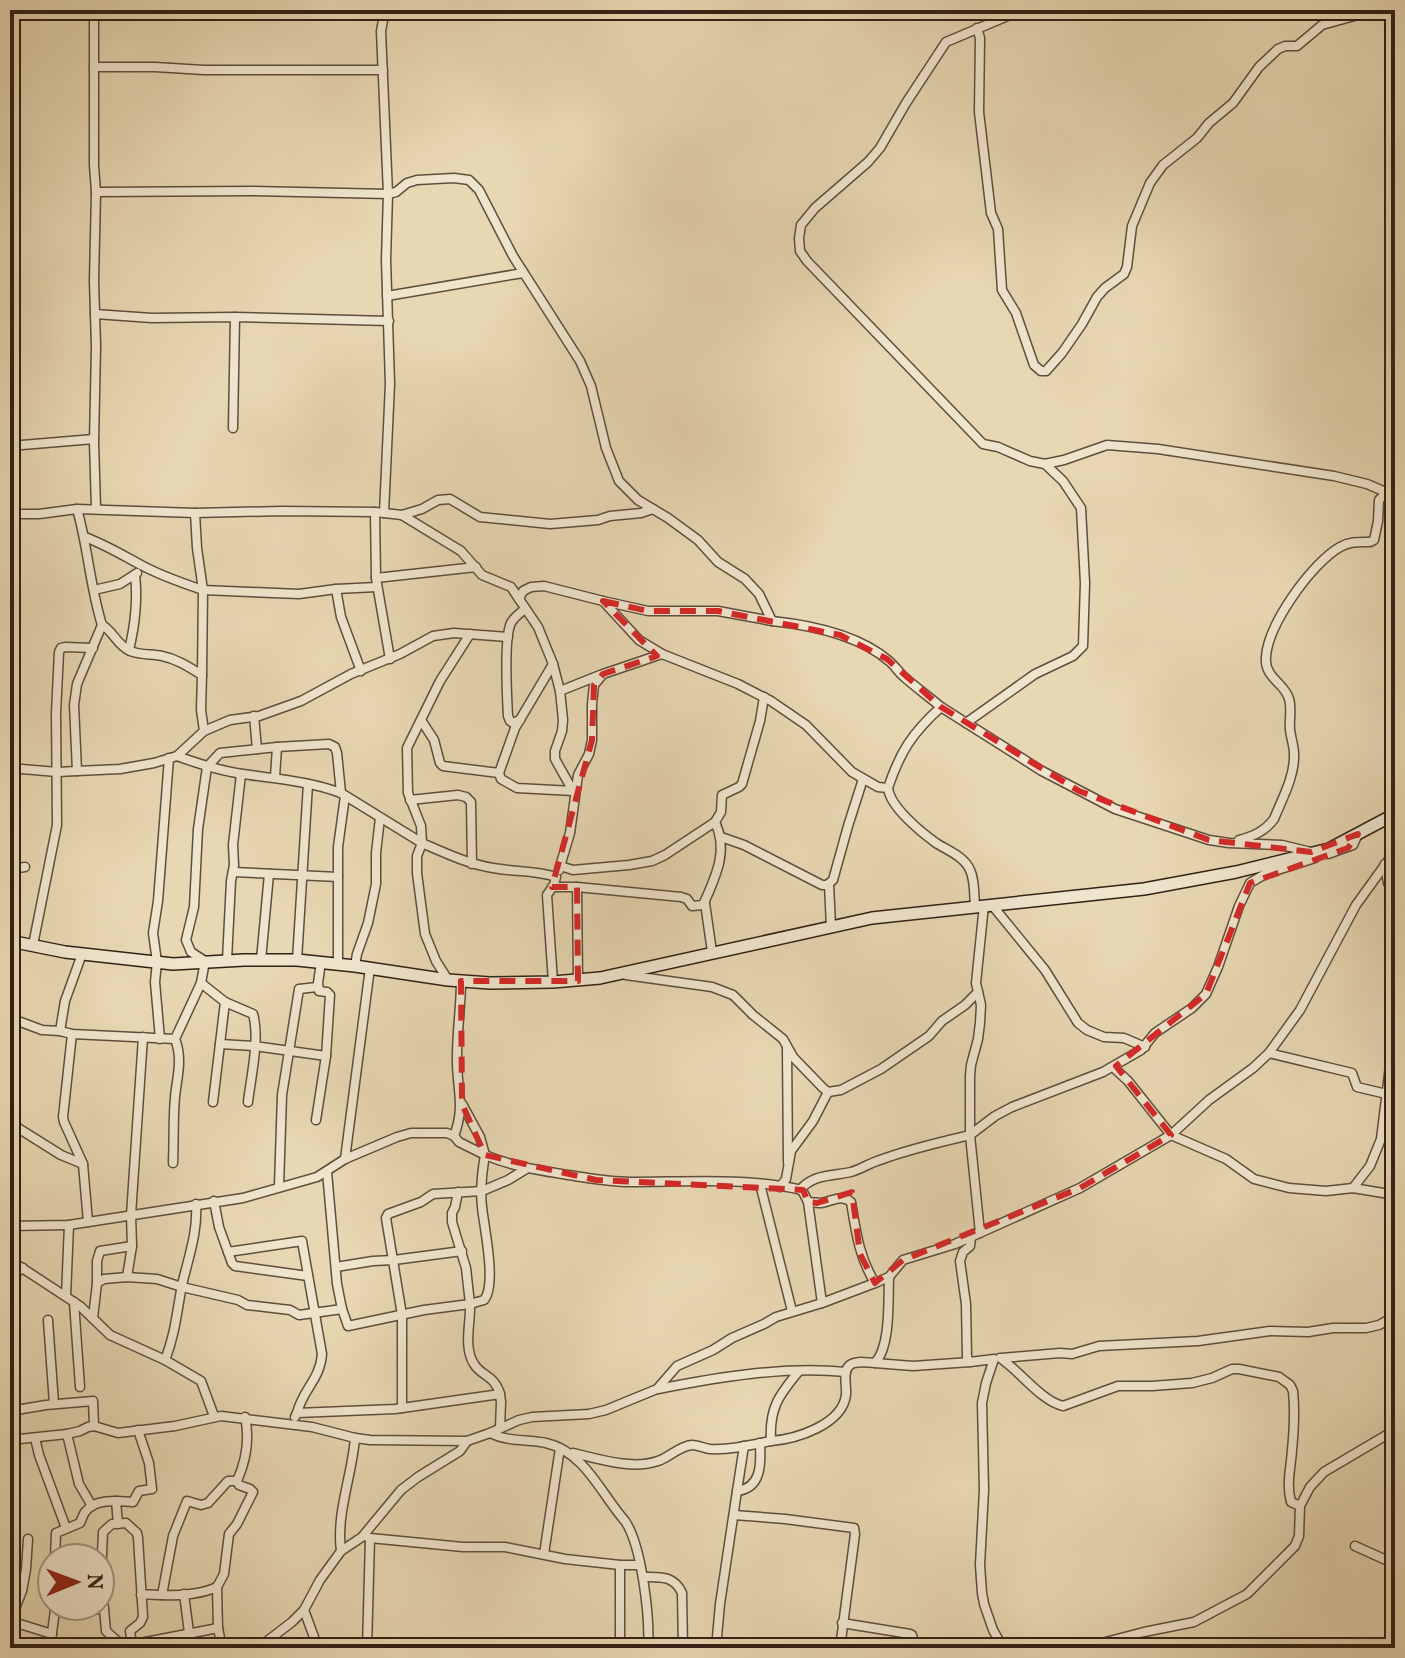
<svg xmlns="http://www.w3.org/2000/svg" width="1405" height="1658" font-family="Vollkorn,serif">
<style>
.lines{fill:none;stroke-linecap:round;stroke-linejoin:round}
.street-casing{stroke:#5e4e3d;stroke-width:11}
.secondary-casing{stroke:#312116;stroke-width:14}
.street{stroke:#efe5cd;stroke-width:8}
.secondary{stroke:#efe5cd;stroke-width:11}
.marked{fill:none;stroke:#d62828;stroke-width:6;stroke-dasharray:16 10;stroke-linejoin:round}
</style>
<rect width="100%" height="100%" fill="#e7d7b2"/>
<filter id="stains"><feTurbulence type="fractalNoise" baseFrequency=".0025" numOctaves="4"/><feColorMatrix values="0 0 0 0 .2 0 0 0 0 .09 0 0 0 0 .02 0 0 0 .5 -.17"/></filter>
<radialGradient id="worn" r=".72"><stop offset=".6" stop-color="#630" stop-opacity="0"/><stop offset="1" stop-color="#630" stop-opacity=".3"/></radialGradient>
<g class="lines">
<defs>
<g id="street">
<polyline points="94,10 94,165 96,192 94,281 96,346 94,442 96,509"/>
<polyline points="1015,10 1010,15 946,42 906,103 880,148 868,162 815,208 801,225 799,238 800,251 807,261 983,444 998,447 1030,461 1045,464 1064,460 1107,445 1158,449 1334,476 1367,484 1395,496"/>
<polyline points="977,28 980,38 979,112 991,213 998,229 1002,290 1016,313 1034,365 1041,371 1046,371 1062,353 1082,324 1097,297 1105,288 1124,274 1127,267 1132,226 1150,183 1163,165 1197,138 1209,123 1233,103 1259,67 1278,49 1285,46 1297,46 1322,25 1376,10"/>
<polyline points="94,67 155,67 204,70 383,70"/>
<polyline points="96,192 251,191 388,194 396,192 407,183 417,180 454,178 469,180 479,190 513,256 580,361 591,386 606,448 619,481 638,500 668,518 698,540 718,562 745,579 759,594 772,621 718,611 648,611 603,601"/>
<polyline points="387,296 523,273"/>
<polyline points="95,314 152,318 235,317 389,321"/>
<polyline points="233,428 235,317"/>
<polyline points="10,446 94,439"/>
<path d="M77,509C88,547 90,587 102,625C114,632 116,644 130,651C140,655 151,654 162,656C177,659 189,667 202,675L201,710L204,731"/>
<polyline points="375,512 376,578 390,659"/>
<polyline points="195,513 197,548 203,590 299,594 336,589 377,587"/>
<polyline points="384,513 390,384 386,260 388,194 381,31 385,10"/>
<polyline points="10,514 39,514 77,509 195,513 282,511 375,512 402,515 422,509 438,500 450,499 480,517 550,524 598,520 610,516 641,513 653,509"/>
<polyline points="402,515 461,551 482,575 511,587 538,627 553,664 560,691 563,720 562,731 555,751 555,759 573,791"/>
<path d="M85,537C106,545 124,556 143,566C162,576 182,583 203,590L202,675"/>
<polyline points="376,578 476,567"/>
<polyline points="336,589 341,617 361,671"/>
<polyline points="94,590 120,584 137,573"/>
<path d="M519,599L523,591L531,587L544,586L603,601L639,640L662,654L738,684L771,701L806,725L852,772L878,787L888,788C900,752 912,733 941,707L1042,771L1115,809L1209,840L1229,843L1282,845L1311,852"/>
<path d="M772,621C810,625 859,635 889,661C894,665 897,670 902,675C914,686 928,696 941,707"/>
<path d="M470,634L440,681L407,748L408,793L421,826L422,843C445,853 468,864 493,868C514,872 535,870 556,877L554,885L547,895L553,982"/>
<path d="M129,650C135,625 138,601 135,575"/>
<polyline points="553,664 515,728 499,773 501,779 517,788 573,791"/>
<polyline points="560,691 600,675"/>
<polyline points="254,716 257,749"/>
<polyline points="421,720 434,740 440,763 443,766 499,773"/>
<path d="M520,720L513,723L510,721L508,716C507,698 504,637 511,623C514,617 520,613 525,609"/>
<polyline points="966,723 1035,674 1073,656 1083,646 1085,583 1081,508 1063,481 1045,464"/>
<path d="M177,756C199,764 220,771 243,774C276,779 309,781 341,793L422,843L417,856V873L425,934L436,961L448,980"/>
<polyline points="10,768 57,772 77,771 120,769 154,763 177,756 204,731 230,720 259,716 301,701 351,674 400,654 433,636 454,633 508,637"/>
<polyline points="77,771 74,705 77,684 102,625"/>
<polyline points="275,777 277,747"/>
<path d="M888,788C890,807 921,832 936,843C947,850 965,857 970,870C975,880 974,895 975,907"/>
<polyline points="410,800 458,795 466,797 471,802 472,864"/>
<polyline points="721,837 744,845 822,885 827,885 833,880 848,826 863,779"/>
<path d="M1239,840C1254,836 1265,831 1274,819C1282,799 1295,776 1294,754C1294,746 1291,738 1290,730C1289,720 1292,708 1289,699C1285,683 1264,678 1266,657C1268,624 1312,563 1340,547C1350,541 1360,542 1370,542L1374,540L1378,521L1379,500L1387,492"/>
<polyline points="1328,854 1353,845 1358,834"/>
<polyline points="1385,864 1388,883 1395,898"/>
<polyline points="560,866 573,870 629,865 652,861 665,855 715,822 721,812 722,795 739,787 742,784 760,721 764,697"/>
<polyline points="10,869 25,867"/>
<polyline points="559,870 570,833 578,775 589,754 592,740 592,704 594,685 603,674 662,654"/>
<polyline points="233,872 338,877"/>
<polyline points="829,884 831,927"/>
<polyline points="552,887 577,887 578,980"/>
<path d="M577,887L681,897L687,899L692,906L703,905C715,878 729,851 715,822"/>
<polyline points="705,903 712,952"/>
<polyline points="992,905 1045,970 1078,1023 1087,1030 1104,1037 1124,1038 1145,1047"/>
<polyline points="33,945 57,825 56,713 59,652 61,648 65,647 93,648"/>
<polyline points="227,960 231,881 234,865 233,845 241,774"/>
<polyline points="261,960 269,874"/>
<polyline points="297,960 308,784"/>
<polyline points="338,964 338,847 345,796"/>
<polyline points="355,966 357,954 368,923 376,884 376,853 380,818"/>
<polyline points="626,975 712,987 733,995 753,1015 783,1039 793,1057 823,1088 828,1092 841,1090 881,1069 929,1036 942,1021 965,1005 978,992"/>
<path d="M201,983L225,1002L253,1014C260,1039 251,1076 248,1102"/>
<polyline points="10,1018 42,1030 60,1031 72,1034 175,1039"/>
<polyline points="60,1031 65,1001 82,954"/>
<polyline points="72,1034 63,1117 64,1122 83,1164 88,1222"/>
<polyline points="160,1039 155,982 157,962 153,933 158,901 169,758"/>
<polyline points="220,1044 254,1046 326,1056"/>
<polyline points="787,1049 788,1162"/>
<polyline points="1269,1053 1352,1073 1357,1087 1395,1096"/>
<polyline points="1394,1058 1391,1058 1395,966"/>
<polyline points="1113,1067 1128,1081 1171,1135 1226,1159 1254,1179 1289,1188 1326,1191 1353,1188 1395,1195"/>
<polyline points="213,1102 225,1002"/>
<path d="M462,1104L480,1137L485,1155C514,1167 538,1170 568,1175C589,1178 609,1182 630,1182C686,1182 746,1177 802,1190L808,1202L822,1303"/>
<polyline points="316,1120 326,1056 330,995 327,992 319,991 318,983 321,962"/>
<polyline points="10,1123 61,1155 83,1164"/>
<path d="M454,1136C466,1105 456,1087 457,1056C457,1031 461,1006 461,981"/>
<polyline points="345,1159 370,968"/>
<path d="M173,1163C174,1141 173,1119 175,1097C177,1077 183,1059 175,1039L201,983L205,961L191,952L186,940L194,907L198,829L207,767L220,753L277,747L329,744L335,747L337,753L341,793"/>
<polyline points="327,1172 337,1284 342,1309 348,1326 424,1310 470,1304 466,1268 452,1222 452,1213 455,1207 458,1192"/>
<polyline points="760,1184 792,1311"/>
<polyline points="279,1186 282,1095 299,989 317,987"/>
<polyline points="780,1187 786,1179 791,1151 813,1121 828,1092"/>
<polyline points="1353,1188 1370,1166 1381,1139 1391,1058"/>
<path d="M800,1190C813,1174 833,1176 851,1172C861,1169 870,1163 880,1160C909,1149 940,1142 970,1135V1076L971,1065L978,1039L980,1023L981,1005L976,983L984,905"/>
<path d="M214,1201L219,1227L228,1252L302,1241L322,1354C320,1380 303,1389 297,1413"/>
<path d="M808,1202C811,1202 818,1203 821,1203C833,1201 841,1194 851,1202C856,1232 859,1257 875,1283"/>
<path d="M10,1226L69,1225L243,1198L317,1177L345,1159L397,1137L411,1133H447L454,1136L459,1142L485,1155C482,1172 480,1190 482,1207C484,1227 497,1285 484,1300L470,1304C471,1322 463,1347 474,1364C482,1377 494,1374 500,1394"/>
<polyline points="980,1233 970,1135 995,1116 1012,1107 1103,1072 1141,1050 1155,1033 1192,1008 1206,994 1218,967 1239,906 1250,883 1265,874 1315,858"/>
<polyline points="971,1236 970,1246 963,1252 960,1261 966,1304 967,1358 970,1362 994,1359 986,1383 982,1403 984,1490 980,1565 982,1593 984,1604 993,1630 1003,1648"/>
<polyline points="228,1252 232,1263 235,1266 308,1276"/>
<polyline points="10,1260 80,1306 110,1335 165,1360 201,1381 214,1416"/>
<polyline points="336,1267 373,1261 394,1260 462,1251"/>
<polyline points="10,1277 23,1268"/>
<polyline points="127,1277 132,1246 131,1215 143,1037"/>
<polyline points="97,1283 97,1261 100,1251 132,1246"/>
<polyline points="66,1296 69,1225"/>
<polyline points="74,1302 80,1387"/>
<polyline points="93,1318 97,1283 104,1279 127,1277 157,1279 182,1287 238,1300 247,1305 290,1310 299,1315 342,1309"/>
<polyline points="48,1320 54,1404"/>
<path d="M1000,1358C1020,1371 1041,1401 1063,1406L1118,1386H1152L1192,1383L1212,1378L1232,1369H1239L1279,1377L1290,1385L1293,1391C1295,1410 1294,1430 1292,1450C1291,1467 1286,1484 1291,1502L1300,1506L1299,1536L1295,1546L1247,1594L1194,1622L1144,1632L1082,1648"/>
<polyline points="1002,1358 1060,1353 1072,1354 1099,1346 1198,1341 1270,1331 1308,1332 1333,1328 1366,1328 1379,1325 1395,1316"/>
<path d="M165,1360C175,1335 177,1311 182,1285C188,1259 198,1232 196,1204"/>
<polyline points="875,1363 913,1366 970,1362"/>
<path d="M658,1389C719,1377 784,1366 846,1372"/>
<polyline points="402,1408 402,1315 386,1218 388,1214 421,1202 433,1194 482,1191 508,1180 526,1169"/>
<polyline points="10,1411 46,1405 93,1401 94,1426"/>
<polyline points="12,1411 14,1440"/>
<polyline points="295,1417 297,1413 395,1409 500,1394 501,1402 500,1428"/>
<polyline points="1393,1431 1395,1364"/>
<path d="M490,1433C508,1442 527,1439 546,1443C585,1452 601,1494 625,1521C642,1546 650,1618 648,1648"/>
<polyline points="67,1434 79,1484 92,1506"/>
<polyline points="35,1438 39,1455 66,1528"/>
<polyline points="10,1440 67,1434 80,1431 88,1427 94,1426 118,1433 175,1426 221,1416 312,1427 355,1438 370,1440 467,1441 490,1433 519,1420 532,1417 589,1414 606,1410 657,1389 677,1366 713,1350 732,1338 764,1324 776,1317 822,1303 875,1283 889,1277 903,1260 955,1244 1080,1188 1171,1135 1209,1100 1253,1068 1269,1053 1300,1010 1356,905 1395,851"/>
<path d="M771,1441C796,1439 842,1425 846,1395C847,1386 842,1371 850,1365C856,1360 868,1363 875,1363C891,1346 888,1300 889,1277"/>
<path d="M573,1453C599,1459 632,1470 658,1461C670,1457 679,1446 692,1445C698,1445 703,1448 710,1449C730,1450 751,1445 771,1441C769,1408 779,1395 799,1371"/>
<polyline points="737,1491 744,1446"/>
<polyline points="116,1501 118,1524"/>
<polyline points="1300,1506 1310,1487 1324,1472 1395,1430"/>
<polyline points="734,1515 785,1519 854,1528 855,1534 840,1648"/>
<polyline points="367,1537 370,1538 367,1648"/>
<polyline points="370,1538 463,1547 505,1547 565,1559 620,1565"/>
<polyline points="28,1539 26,1569 22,1591 10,1621 52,1634"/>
<polyline points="1355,1546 1395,1564"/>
<path d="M341,1551C336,1513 352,1476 355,1438"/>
<polyline points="544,1554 560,1448"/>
<path d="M55,1558L56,1533L80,1523C82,1519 83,1514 86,1511C96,1498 119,1501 133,1502L139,1491L152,1489L149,1463L138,1430"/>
<path d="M643,1577C659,1577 674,1575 682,1593L683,1648"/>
<polyline points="184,1594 191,1648"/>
<path d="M141,1595C149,1594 154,1595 162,1595C179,1596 202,1594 217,1587"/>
<polyline points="162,1595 173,1536 187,1501 201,1505 208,1503 228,1481 237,1481"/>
<polyline points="55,1606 55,1610 104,1609"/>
<polyline points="304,1610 318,1648"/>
<polyline points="842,1623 910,1634 912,1635 915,1648"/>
<polyline points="130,1645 218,1628"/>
<polyline points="50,1648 55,1610"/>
<polyline points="125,1648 106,1631 101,1577 103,1532 112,1524 126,1523 137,1533 138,1538 143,1617 140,1623 130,1631 132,1645"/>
<path d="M222,1648L218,1628L217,1587L224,1574L229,1534L237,1524L253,1492L250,1489L239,1485L237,1481C246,1461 250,1440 245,1417"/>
<polyline points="258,1648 292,1622 304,1610 320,1580 341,1551 362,1537 401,1490 418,1477 460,1451 467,1441"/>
<polyline points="620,1648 620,1565 640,1565"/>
<path d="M716,1648L720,1604L737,1491C762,1488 761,1463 760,1443"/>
</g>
<polyline id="secondary" points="10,941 65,952 173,964 244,960 297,960 355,966 448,980 490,983 553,982 600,978 872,918 1144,889 1236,872 1329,849 1395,814"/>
</defs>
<use href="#street" class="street-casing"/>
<use href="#secondary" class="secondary-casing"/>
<use href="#street" class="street"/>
<use href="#secondary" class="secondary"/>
</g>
<path class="marked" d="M603,601L648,611H718L840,635L887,659L941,707L1079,791L1209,840L1311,852L1358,834L1348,848L1250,883L1206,994L1116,1066L1171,1135L1080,1188L903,1260L875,1283L860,1254L852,1192L817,1203L808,1202L803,1190L596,1180L485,1155L462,1104L461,981H578L577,887H552L592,740L594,685L603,674L657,656Z"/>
<rect width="1405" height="1658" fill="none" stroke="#e7d7b2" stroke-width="40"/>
<rect x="12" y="12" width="1381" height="1634" fill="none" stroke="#312116" stroke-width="4"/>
<rect x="20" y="20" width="1365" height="1618" fill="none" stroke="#312116" stroke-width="2"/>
<g transform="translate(76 1582) rotate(89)"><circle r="38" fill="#efe5cd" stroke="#a39784" stroke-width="2"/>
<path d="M0-6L14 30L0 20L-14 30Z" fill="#8f2418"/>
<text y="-12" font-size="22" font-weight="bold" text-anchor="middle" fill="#312116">N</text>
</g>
<rect width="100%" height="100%" filter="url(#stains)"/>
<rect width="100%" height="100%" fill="url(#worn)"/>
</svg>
